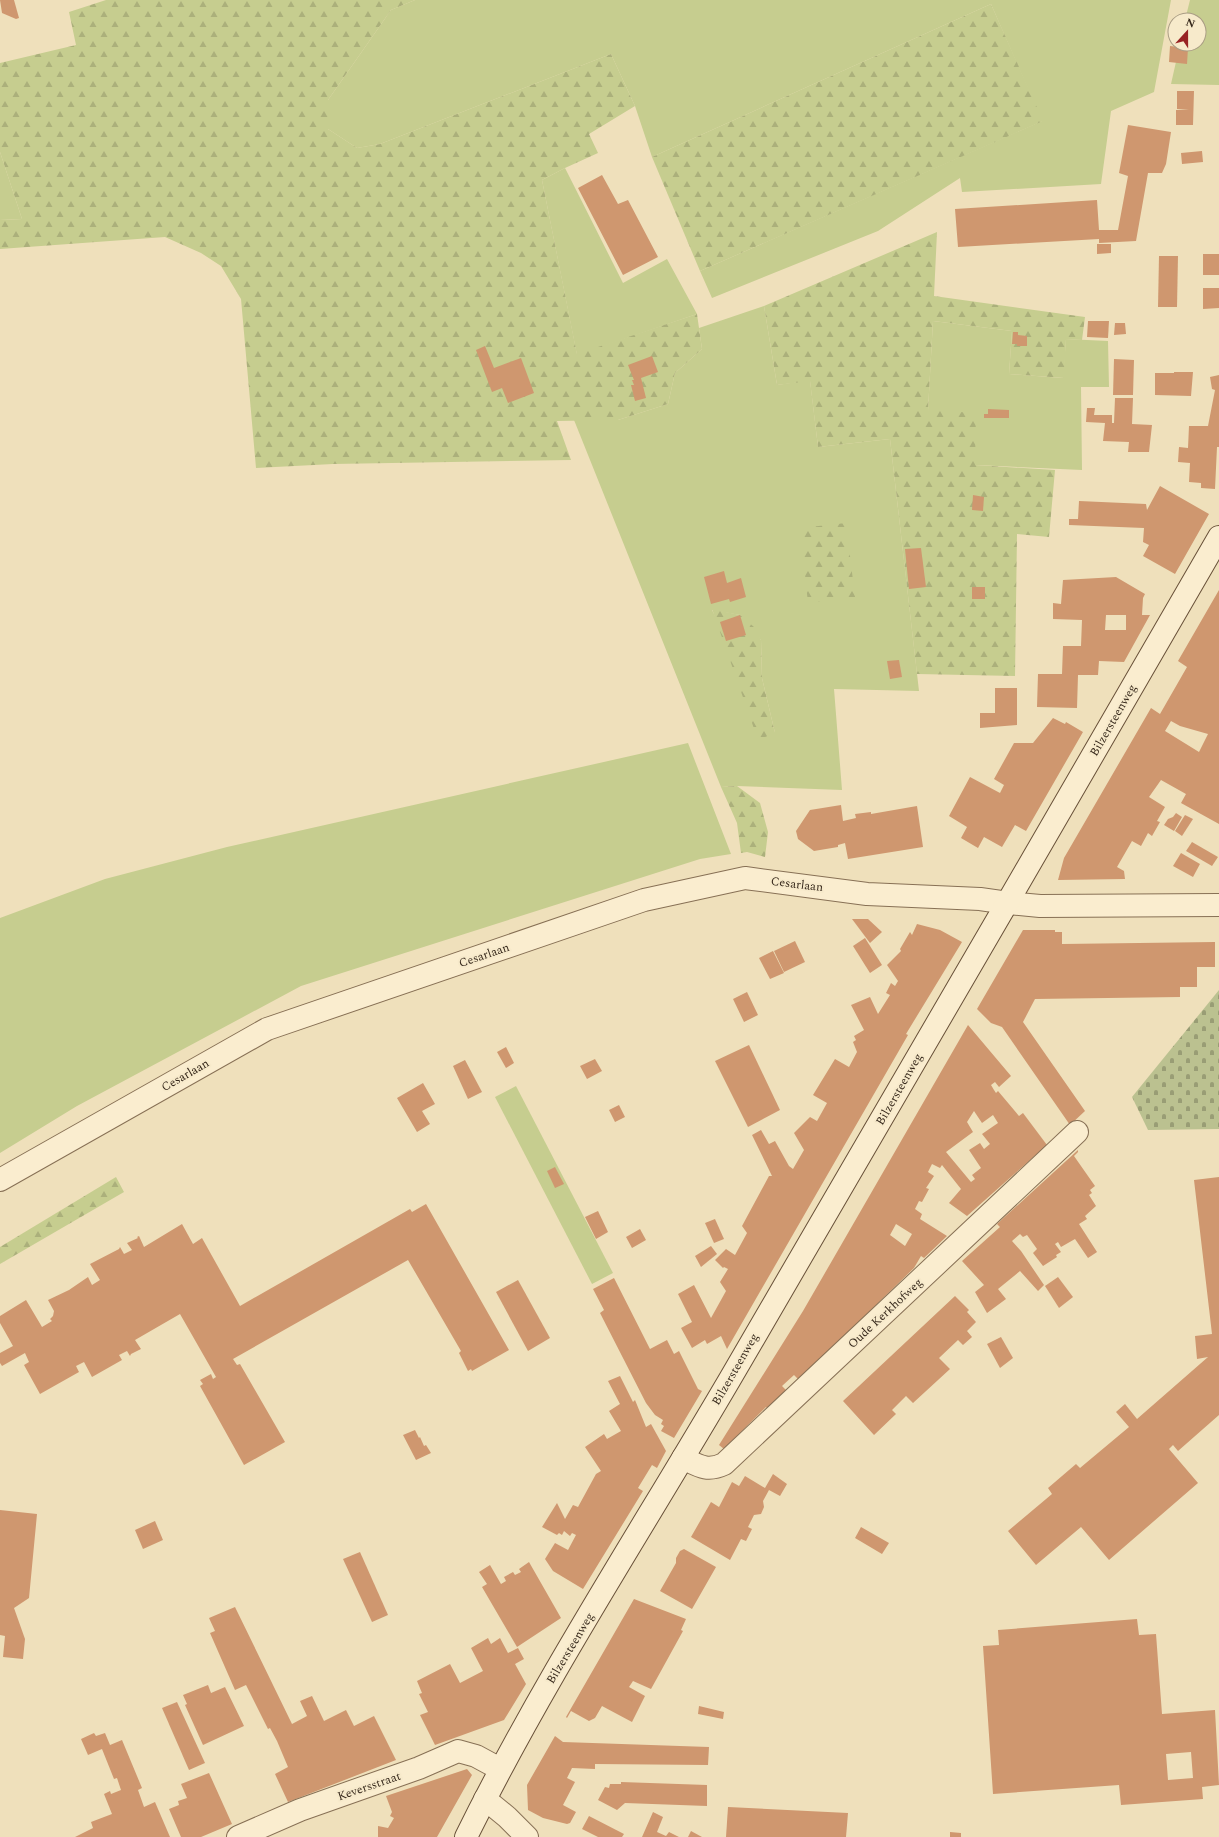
<svg xmlns="http://www.w3.org/2000/svg" width="1219" height="1837" font-family="Spectral,serif">
<style>
.grass{fill:#c6cd8f;fill-rule:evenodd}
.forest{fill:url(#forest-firs)}
.cemetery{fill:url(#cemetery-stones)}
.building{fill:#cf976f;fill-rule:evenodd}
.lines{fill:none;stroke-linecap:round;stroke-linejoin:round}
.minor-casing{stroke:#877055;stroke-width:24}
.tertiary-casing{stroke:#877055;stroke-width:24}
.secondary-casing{stroke:#685038;stroke-width:24}
.minor{stroke:#faedcf;stroke-width:22}
.tertiary{stroke:#faedcf;stroke-width:22}
.secondary{stroke:#faedcf;stroke-width:22}
.labels{text-anchor:middle;stroke-width:4;stroke-linejoin:round;paint-order:stroke}
.street-label{font-size:12px;fill:#35271a;stroke:#f7eacb}
</style>
<defs>
<pattern id="forest-firs" width="22" height="20" patternUnits="userSpaceOnUse"><rect width="22" height="20" fill="#c6cd8f"/><path d="M5 1l3.5 6h-7zM16 11l3.5 6h-7z" fill="#abb07b"/></pattern>
<pattern id="cemetery-stones" width="16" height="16" patternUnits="userSpaceOnUse"><rect width="16" height="16" fill="#bbc190"/><path d="M2 7V4a2 2 0 0 1 4 0v3zM10 15v-3a2 2 0 0 1 4 0v3z" fill="#999d75"/></pattern>
</defs>
<rect width="100%" height="100%" fill="#efe0bb"/>
<g class="grass">
<polygon points="415,0 1171,0 1154,92 1111,111 1101,184 962,192 960,178 878,231 712,298 700,271 1042,121 991,4 652,157 635,106 611,54 380,144 357,148 328,129 328,100 391,10"/>
<polygon points="1190,0 1219,0 1219,85 1171,84 1180,44 1199,44 1199,20 1185,20"/>
<polygon points="0,152 22,219 0,220"/>
<polygon points="565,168 623,283 667,259 697,314 577,355 542,180"/>
<path d="M764,306L777,385L810,380L818,447L890,439L919,691L834,689L842,790L737,786L721,787L574,420H618L668,404L675,373L702,349L699,328ZM712,610L740,615L761,640L762,678L775,733Z"/>
<polygon points="933,321 1012,331 1009,374 1063,378 1066,339 1108,341 1109,387 1081,387 1082,470 975,465 928,410"/>
<polygon points="688,743 731,854 700,859 301,986 77,1106 0,1153 0,918 105,879 227,847"/>
<polygon points="516,1086 613,1273 592,1284 495,1097"/>
</g>
<g class="forest">
<polygon points="106,0 415,0 391,10 328,100 328,129 357,148 380,144 611,54 635,106 589,134 598,153 565,168 542,180 577,354 697,314 702,349 675,373 668,404 618,420 557,421 571,460 333,464 256,468 241,299 221,266 201,253 165,237 0,249 0,220 22,219 0,152 0,63 76,45 69,12"/>
<polygon points="991,4 1043,121 700,271 652,157"/>
<polygon points="937,232 934,296 1085,317 1082,340 1066,339 1064,378 1009,374 1012,331 933,321 928,410 976,413 975,465 1055,470 1049,537 1017,534 1015,676 917,674 890,439 818,447 810,381 777,385 764,306"/>
<polygon points="846,523 855,597 808,603 800,528"/>
<polygon points="712,609 740,615 754,627 761,640 762,678 775,733 758,740"/>
<polygon points="737,786 760,803 768,832 765,857 747,852 741,853 737,823 721,787"/>
<polygon points="116,1177 124,1192 0,1264 0,1247"/>
</g>
<polygon class="cemetery" points="1219,990 1219,1129 1148,1130 1132,1097"/>
<g class="building">
<polygon points="0,0 14,0 19,18 16,19 2,13"/>
<polygon points="1170,46 1188,48 1187,64 1169,62"/>
<polygon points="1177,91 1194,91 1193,125 1176,125 1176,110 1189,110 1177,109"/>
<polygon points="1128,125 1171,132 1166,164 1162,173 1148,173 1136,241 1099,243 1099,239 958,247 955,209 1097,200 1099,230 1118,230 1128,176 1119,173"/>
<polygon points="1202,151 1203,162 1182,164 1181,153"/>
<polygon points="602,175 618,204 628,200 658,257 623,275 578,188"/>
<polygon points="1097,244 1111,244 1111,253 1097,254"/>
<rect x="1203" y="254" width="16" height="21"/>
<polygon points="1159,256 1178,256 1177,307 1158,307"/>
<polygon points="1203,288 1219,288 1219,308 1203,309"/>
<polygon points="1088,321 1109,321 1108,338 1087,337"/>
<polygon points="1115,323 1125,323 1126,334 1114,335"/>
<polygon points="1013,332 1018,332 1018,335 1027,336 1027,346 1017,346 1017,344 1012,344"/>
<polygon points="485,346 494,368 521,358 534,393 508,403 502,388 492,392 476,350"/>
<polygon points="652,356 658,372 641,378 646,398 635,401 631,385 634,385 632,380 634,380 628,365"/>
<polygon points="1114,359 1134,360 1133,395 1113,395"/>
<polygon points="1174,372 1193,372 1191,396 1155,395 1155,373 1174,373"/>
<polygon points="1219,375 1219,447 1217,447 1215,489 1201,488 1201,483 1189,482 1190,463 1178,462 1179,447 1188,448 1189,426 1208,426 1215,390 1212,389 1210,377"/>
<polygon points="1115,398 1133,398 1132,424 1152,425 1149,452 1128,452 1129,442 1103,441 1105,423 1086,422 1087,408 1095,408 1094,415 1112,415 1112,423 1114,423"/>
<polygon points="988,409 1009,410 1009,418 984,418 984,414 988,414"/>
<polygon points="1160,486 1209,514 1175,574 1143,556 1149,545 1143,542 1144,528 1069,525 1069,519 1078,519 1079,501 1146,504 1147,510"/>
<polygon points="973,495 984,497 983,511 972,510"/>
<polygon points="921,548 926,587 909,589 905,549"/>
<polygon points="724,571 727,583 741,578 746,597 730,602 729,599 711,604 704,577"/>
<path d="M1116,577L1145,594L1143,598L1142,615H1150L1124,662L1099,661L1098,675H1078L1077,708L1037,707L1038,674H1062L1063,646H1081L1082,620L1053,619V603L1061,604L1063,580ZM1106,615H1126V630H1105Z"/>
<rect x="972" y="587" width="13" height="12"/>
<path d="M1219,590V824L1181,803L1186,794L1161,780L1149,797L1165,807L1157,821L1160,822L1152,836L1148,833L1141,846L1132,841L1117,867L1124,871L1125,879L1058,880L1064,858L1151,708L1160,714L1187,667L1178,661ZM1171,721L1180,726L1208,734L1199,752L1165,731Z"/>
<polygon points="740,615 746,635 726,641 720,622"/>
<polygon points="899,660 902,677 890,679 887,661"/>
<polygon points="995,688 1017,688 1017,725 980,728 980,713 995,713"/>
<polygon points="1053,718 1065,724 1066,722 1083,732 1026,831 1015,825 1002,847 984,837 978,848 961,838 967,827 949,816 970,777 1000,793 1004,785 994,779 1014,743 1033,743"/>
<polygon points="841,805 843,821 856,818 855,814 871,812 871,814 917,806 923,847 848,859 845,843 838,845 838,847 814,851 798,839 796,831 810,810"/>
<polygon points="1176,813 1182,817 1174,831 1164,825 1168,819 1173,817"/>
<polygon points="1185,815 1193,819 1182,836 1175,831"/>
<polygon points="1192,842 1218,857 1212,866 1186,851"/>
<polygon points="1181,853 1200,864 1193,877 1173,866"/>
<polygon points="852,919 868,919 882,932 870,943"/>
<polygon points="917,924 940,930 962,942 906,1034 908,1035 727,1349 721,1336 707,1344 705,1340 692,1348 681,1328 692,1322 678,1294 694,1285 711,1318 726,1291 720,1282 728,1269 724,1267 723,1268 715,1260 726,1249 735,1255 747,1233 742,1226 769,1176 772,1176 752,1135 761,1130 769,1144 775,1141 789,1166 793,1169 804,1150 794,1133 810,1117 817,1121 827,1103 813,1095 835,1059 849,1067 857,1052 853,1042 856,1040 854,1036 864,1030 851,1005 870,997 878,1014 890,995 886,993 891,983 895,986 898,981 887,965 901,951 900,949 910,932 912,935"/>
<polygon points="1023,930 1055,930 1055,932 1062,932 1062,944 1215,942 1215,967 1197,967 1197,987 1180,987 1180,997 1035,999 1023,1022 1085,1111 1070,1125 1002,1027 991,1023 977,1009"/>
<polygon points="865,938 882,965 870,973 853,946"/>
<polygon points="795,941 805,962 784,972 774,951"/>
<polygon points="773,951 784,973 770,979 759,958"/>
<polygon points="747,992 758,1015 744,1022 733,999"/>
<path d="M968,1025L1011,1076L999,1087L995,1082L991,1085L994,1090L996,1093L998,1091L1019,1116L1023,1113L1047,1145L967,1216L949,1203L961,1189L942,1165L940,1168L932,1164L928,1172L934,1176L926,1188L929,1189L922,1202L919,1201L915,1209L922,1214L920,1219L947,1236L924,1258L921,1256L914,1268L799,1380L794,1375L782,1386L787,1391L768,1409L766,1407L724,1449L719,1445L803,1311ZM974,1111L982,1123L993,1115L998,1123L982,1134L990,1144L984,1149L980,1143L969,1150L981,1168L972,1175L975,1179L971,1182L946,1152L973,1132L967,1122ZM896,1224L912,1234L905,1246L890,1235Z"/>
<polygon points="749,1045 780,1110 748,1127 715,1061"/>
<polygon points="506,1047 514,1063 506,1068 497,1052"/>
<polygon points="595,1059 602,1071 587,1079 580,1066"/>
<polygon points="465,1060 482,1092 468,1099 453,1066"/>
<polygon points="423,1083 435,1104 422,1111 430,1124 417,1132 397,1098"/>
<polygon points="619,1105 625,1117 615,1122 609,1110"/>
<polygon points="1078,1150 1078,1152 1074,1156 1095,1186 1090,1190 1092,1193 1089,1195 1096,1206 1085,1216 1087,1219 1079,1224 1097,1252 1088,1258 1075,1239 1061,1247 1058,1242 1055,1244 1061,1252 1056,1255 1057,1257 1043,1266 1033,1253 1037,1249 1027,1235 1023,1237 1020,1234 1012,1241 1021,1251 1044,1285 1038,1291 1020,1271 998,1289 1006,1299 987,1313 975,1292 984,1285 962,1261 1000,1227 997,1224"/>
<polygon points="555,1167 564,1184 555,1188 547,1171"/>
<polygon points="1219,1177 1219,1415 1178,1451 1173,1445 1169,1449 1198,1483 1109,1560 1081,1527 1036,1565 1008,1531 1052,1494 1048,1488 1076,1464 1080,1468 1129,1427 1116,1412 1125,1404 1137,1419 1208,1357 1197,1359 1195,1336 1212,1334 1194,1180"/>
<polygon points="426,1204 509,1350 472,1371 471,1369 468,1371 459,1353 461,1351 408,1260 233,1359 237,1365 240,1364 285,1442 244,1465 200,1386 203,1384 200,1380 211,1374 213,1379 216,1377 180,1314 135,1340 141,1349 131,1354 130,1356 127,1351 119,1355 122,1360 92,1377 84,1362 76,1366 79,1372 40,1394 24,1365 29,1362 25,1353 2,1366 0,1363 0,1353 13,1346 0,1323 0,1316 26,1300 42,1327 52,1321 50,1319 53,1316 54,1311 48,1300 69,1290 88,1277 92,1285 100,1280 90,1264 119,1249 120,1247 124,1254 132,1250 127,1243 138,1238 137,1237 139,1236 144,1247 182,1224 193,1244 202,1238 240,1306 410,1209 412,1212"/>
<polygon points="598,1211 608,1232 596,1239 585,1217"/>
<polygon points="715,1219 724,1239 714,1243 705,1223"/>
<polygon points="640,1229 646,1240 632,1248 626,1237"/>
<polygon points="711,1246 717,1254 701,1267 695,1256"/>
<polygon points="1058,1277 1073,1297 1059,1308 1045,1286"/>
<polygon points="614,1278 650,1349 667,1340 674,1354 679,1351 698,1389 702,1391 674,1438 661,1431 664,1426 661,1424 663,1420 655,1415 646,1403 600,1313 604,1310 593,1289"/>
<polygon points="518,1280 550,1338 528,1351 496,1292"/>
<polygon points="955,1296 969,1310 967,1312 976,1322 967,1331 972,1337 963,1345 958,1340 939,1358 950,1369 913,1403 906,1396 892,1410 896,1414 874,1435 843,1401"/>
<polygon points="1001,1337 1013,1358 1000,1368 987,1344"/>
<polygon points="620,1376 633,1402 635,1400 646,1427 651,1424 666,1451 657,1468 652,1465 638,1488 643,1491 583,1589 553,1571 545,1559 555,1543 568,1550 576,1535 572,1533 570,1536 564,1531 562,1535 559,1533 557,1535 542,1527 557,1503 565,1519 573,1505 578,1507 596,1474 601,1471 585,1447 604,1434 607,1439 621,1431 609,1411 620,1404 608,1381"/>
<polygon points="415,1430 419,1438 420,1437 424,1446 426,1445 431,1453 416,1460 403,1435"/>
<polygon points="773,1474 787,1484 780,1496 769,1490 763,1501 764,1507 761,1514 754,1515 748,1527 752,1529 746,1541 741,1539 730,1560 691,1537 711,1502 719,1507 732,1482 739,1486 745,1476 765,1488"/>
<polygon points="0,1510 37,1514 29,1598 14,1608 25,1639 23,1659 3,1657 5,1636 0,1635"/>
<polygon points="155,1521 163,1540 143,1549 135,1530"/>
<polygon points="861,1527 889,1543 882,1554 855,1538"/>
<polygon points="684,1549 716,1567 692,1609 660,1591 676,1563 676,1558 680,1551"/>
<polygon points="360,1552 388,1615 372,1622 343,1559"/>
<polygon points="529,1562 561,1618 517,1647 482,1587 487,1584 479,1572 490,1565 501,1584 506,1581 504,1577 513,1572 515,1575 521,1572 519,1569"/>
<polygon points="634,1599 686,1619 681,1630 683,1631 656,1680 651,1689 633,1681 629,1687 645,1696 632,1722 602,1706 595,1718 589,1721 571,1711 567,1718 566,1717"/>
<polygon points="235,1607 292,1724 307,1716 300,1701 312,1696 324,1721 346,1710 354,1726 374,1716 396,1760 288,1802 275,1774 288,1767 277,1741 270,1728 268,1729 246,1685 235,1690 210,1633 215,1631 209,1618"/>
<path d="M1137,1619L1139,1635L1156,1634L1162,1714L1215,1710L1219,1785L1202,1787L1203,1799L1121,1805L1119,1785L993,1794L983,1646L999,1645L998,1630ZM1191,1752L1193,1778L1168,1780L1166,1754Z"/>
<polygon points="488,1638 491,1644 500,1638 508,1653 518,1648 524,1659 515,1664 526,1684 504,1720 435,1745 420,1715 428,1712 419,1694 422,1693 417,1681 450,1664 460,1683 483,1671 471,1648"/>
<polygon points="208,1685 211,1693 225,1687 244,1726 203,1745 185,1705 187,1704 183,1695"/>
<polygon points="177,1702 205,1763 189,1770 162,1708"/>
<polygon points="699,1706 724,1712 723,1719 698,1714"/>
<polygon points="94,1733 96,1736 105,1733 110,1745 122,1740 142,1788 138,1790 144,1807 155,1802 170,1837 75,1837 93,1828 91,1822 112,1814 104,1794 110,1791 111,1794 121,1790 117,1778 114,1779 102,1749 88,1755 81,1739"/>
<polygon points="555,1736 563,1742 709,1747 708,1765 595,1764 595,1769 572,1768 567,1778 575,1782 563,1805 576,1812 570,1823 567,1824 543,1818 528,1810 527,1785"/>
<polygon points="467,1769 472,1775 437,1837 378,1837 378,1826 388,1828 394,1818 390,1816 392,1812 386,1796"/>
<polygon points="209,1773 232,1824 201,1837 181,1837 169,1809 179,1805 178,1801 187,1798 181,1784"/>
<polygon points="621,1782 707,1785 707,1806 625,1803 617,1810 598,1800 605,1787 609,1788 610,1784 621,1784"/>
<polygon points="728,1807 848,1813 846,1837 726,1837"/>
<polygon points="653,1812 663,1817 657,1832 666,1836 669,1832 679,1837 642,1837"/>
<polygon points="589,1816 624,1834 622,1837 598,1837 582,1829"/>
<polygon points="691,1831 702,1837 688,1837"/>
<polygon points="950,1832 961,1833 961,1837 950,1837"/>
</g>
<g class="lines">
<defs>
<g id="minor">
<polyline points="1008,903 1040,906 1219,905"/>
<path d="M683,1458C699,1466 707,1472 724,1464L1077,1132"/>
<polyline points="485,1799 507,1817 527,1837"/>
<polyline points="238,1837 300,1810 419,1768 458,1751 476,1756 500,1769"/>
</g>
<polyline id="tertiary" points="0,1180 267,1029 644,900 745,878 867,894 980,899 1008,903"/>
<path id="secondary" d="M466,1837C544,1679 641,1531 730,1379C893,1099 1057,818 1219,537"/>
</defs>
<use href="#minor" class="minor-casing"/>
<use href="#tertiary" class="tertiary-casing"/>
<use href="#secondary" class="secondary-casing"/>
<use href="#minor" class="minor"/>
<use href="#tertiary" class="tertiary"/>
<use href="#secondary" class="secondary"/>
</g>
<g class="labels">
<g class="street-label">
<text transform="translate(1113 720) rotate(-60)" y="4">Bilzersteenweg</text>
<text transform="translate(797 884) rotate(7)" y="4">Cesarlaan</text>
<text transform="translate(484 955) rotate(-19)" y="4">Cesarlaan</text>
<text transform="translate(185 1075) rotate(-30)" y="4">Cesarlaan</text>
<text transform="translate(899 1089) rotate(-60)" y="4">Bilzersteenweg</text>
<text transform="translate(885 1313) rotate(-43)" y="4">Oude Kerkhofweg</text>
<text transform="translate(735 1369) rotate(-60)" y="4">Bilzersteenweg</text>
<text transform="translate(570 1648) rotate(-59)" y="4">Bilzersteenweg</text>
<text transform="translate(369 1786) rotate(-19)" y="4">Keversstraat</text>
</g>
</g>
<g transform="translate(1187 32) rotate(21)"><circle r="19" fill="#f7eacb" stroke="#a99c84"/>
<path d="M0-3L7 15L0 10L-7 15Z" fill="#982223"/>
<text y="-6" font-size="11" font-weight="bold" text-anchor="middle" fill="#35271a">N</text>
</g>
</svg>
